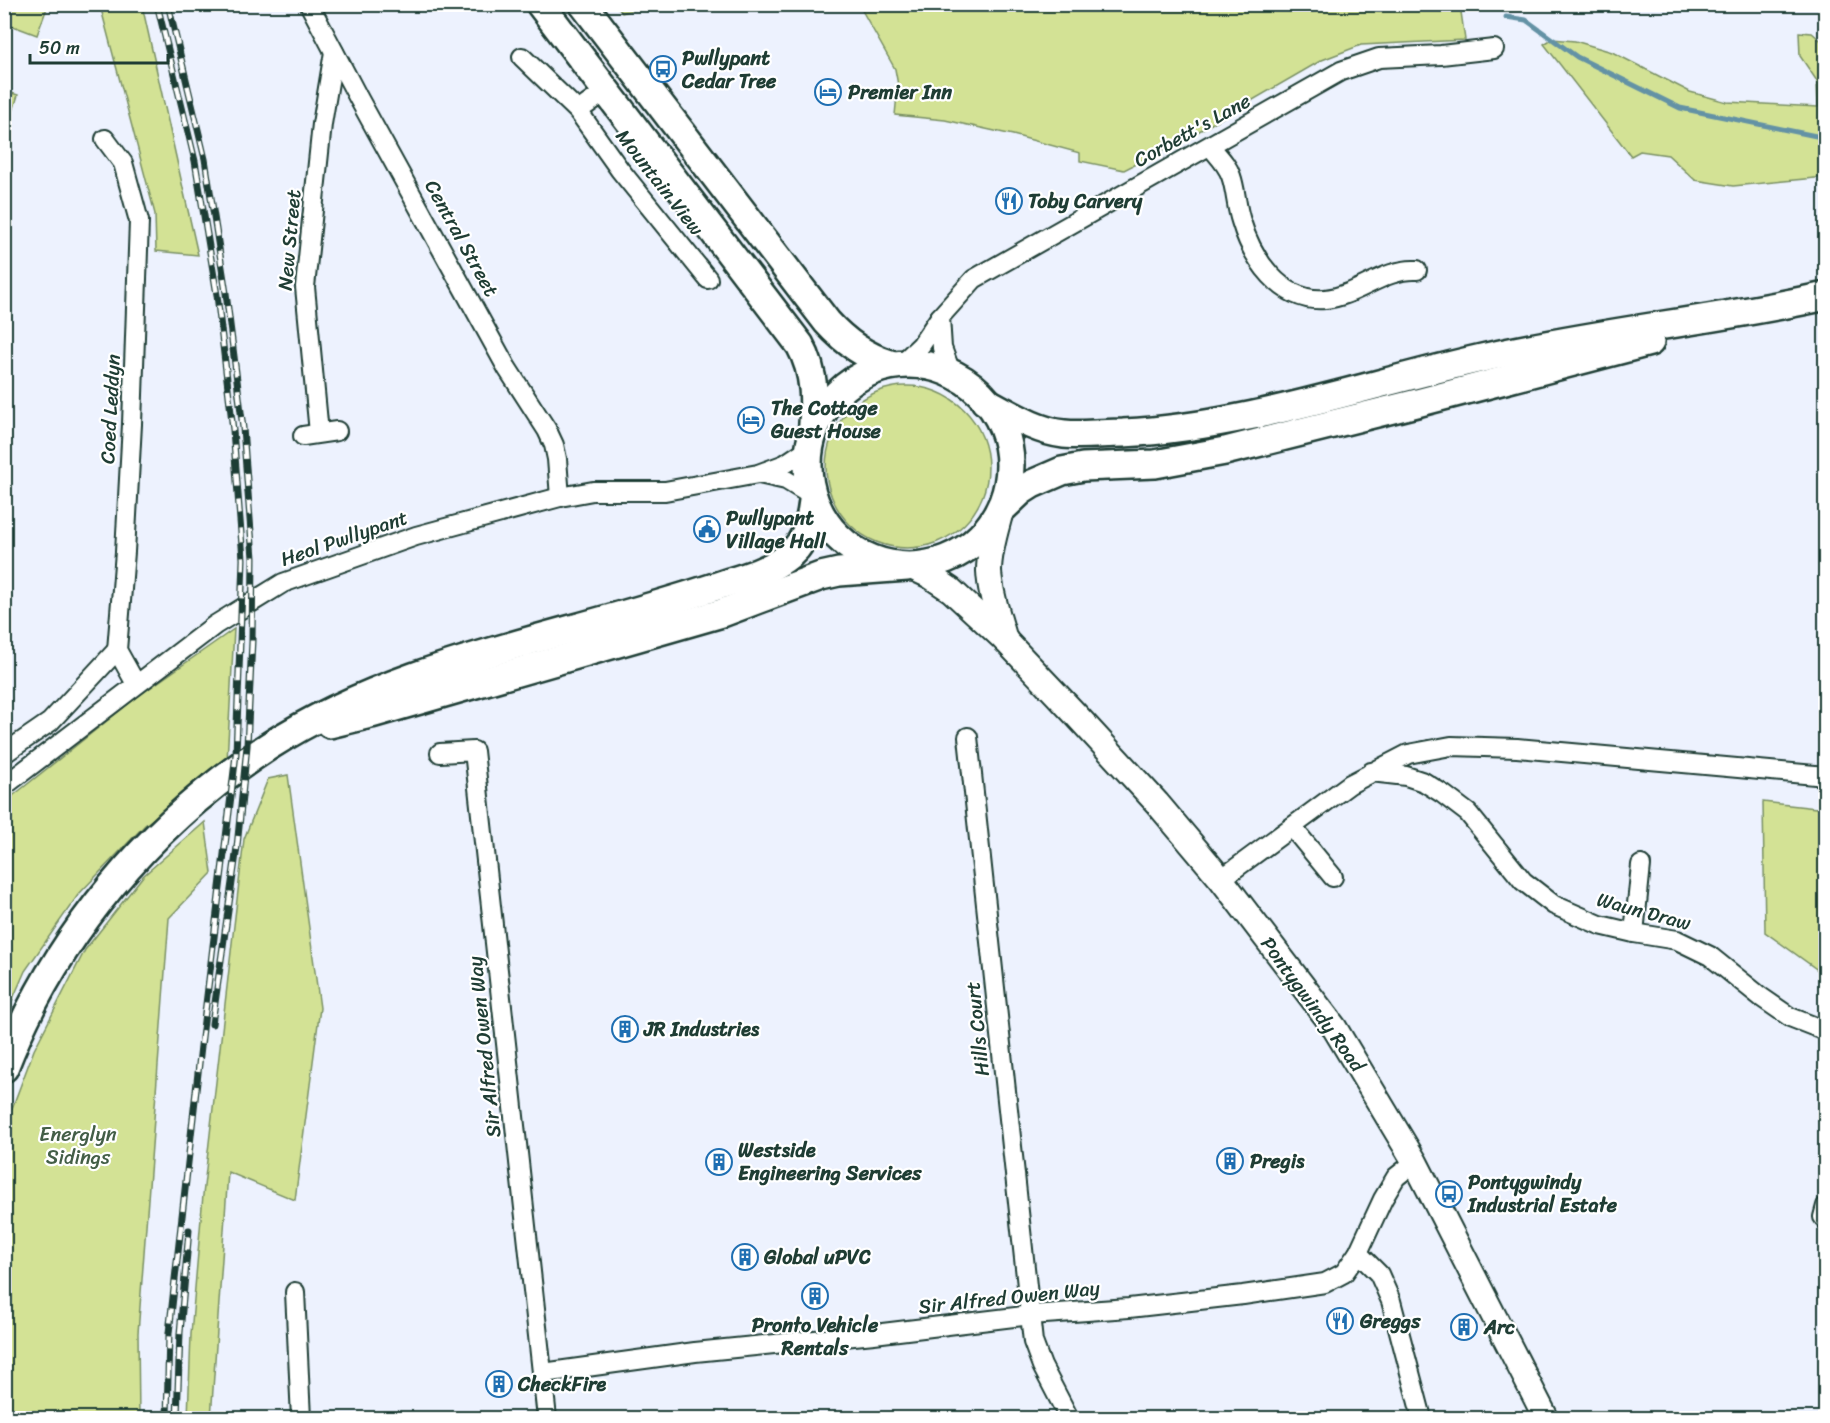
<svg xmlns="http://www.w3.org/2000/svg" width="1830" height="1423" font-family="Sriracha,sans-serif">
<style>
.green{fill:#d3e295;stroke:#799064;stroke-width:1.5}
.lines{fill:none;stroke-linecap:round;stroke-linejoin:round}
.stream{stroke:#6492a5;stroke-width:5}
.street-casing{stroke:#1f3d34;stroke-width:22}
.secondary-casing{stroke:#1f3d34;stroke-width:28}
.primary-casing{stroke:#1f3d34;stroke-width:32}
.street{stroke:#fff;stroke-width:18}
.secondary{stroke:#fff;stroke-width:24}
.primary{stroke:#fff;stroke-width:27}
.rail-casing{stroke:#1f3d34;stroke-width:7}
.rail{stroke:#fff;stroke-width:4.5;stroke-dasharray:14;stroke-linecap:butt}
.labels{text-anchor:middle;stroke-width:4.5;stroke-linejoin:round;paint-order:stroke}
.poi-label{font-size:20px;font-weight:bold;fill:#1f3d34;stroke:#fff;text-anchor:start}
.street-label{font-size:20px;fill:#1f3d34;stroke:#fff}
.park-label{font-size:20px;fill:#435e47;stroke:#fff}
</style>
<rect width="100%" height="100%" fill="#edf2fe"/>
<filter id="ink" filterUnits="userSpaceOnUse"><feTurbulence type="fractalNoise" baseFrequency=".0167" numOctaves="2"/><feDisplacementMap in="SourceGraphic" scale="12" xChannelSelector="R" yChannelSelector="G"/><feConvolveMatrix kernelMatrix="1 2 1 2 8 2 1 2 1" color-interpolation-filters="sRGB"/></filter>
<g filter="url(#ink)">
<g class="green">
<polygon points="4,5 48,5 37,35 5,23"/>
<polygon points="100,5 142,5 198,255 156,251 155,214"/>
<polygon points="616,5 652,5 622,13"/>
<polygon points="859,5 1460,5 1465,40 1361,45 1322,60 1194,134 1124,170 1080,161 1080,153 1013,135 945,120 895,115 898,85 895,69"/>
<polygon points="1799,32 1812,33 1825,44 1825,177 1733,186 1695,180 1668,155 1640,151 1631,156 1544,44 1552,39 1575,41 1612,52 1690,92 1727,102 1818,107 1817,81 1800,56"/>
<polygon points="5,91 18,95 11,118 5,154"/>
<circle cx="907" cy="467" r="81"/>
<polygon points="234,629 227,761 145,825 78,895 25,971 5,1017 5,802 137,697"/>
<polygon points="288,775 320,1008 295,1200 228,1172 211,1418 188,1418 191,1334 203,1195 244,839 268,779"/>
<polygon points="1763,802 1825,809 1825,974 1822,973 1765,932"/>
<polygon points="205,822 212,873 169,918 138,1333 139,1418 5,1418 5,1127 34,1050 85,950 143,876"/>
</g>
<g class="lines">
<polyline class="stream" points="1506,17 1526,20 1577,57 1680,108 1826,138"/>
<defs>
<g id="street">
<polyline points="309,4 359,99 507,368 547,430 554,445 557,459 560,497"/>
<polyline points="522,57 578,111"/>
<polyline points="606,91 578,111 620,170 708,279"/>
<polyline points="105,139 123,163 139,221 132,424 125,552 117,650 136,684"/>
<path d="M1210,146C1218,156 1227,164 1231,176C1236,190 1236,206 1241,221C1252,258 1281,303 1325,299C1358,296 1384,268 1417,270"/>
<polyline points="940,317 942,348 952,375"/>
<polyline points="901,364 921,345 940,317 974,279 1341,71 1379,58 1441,55 1494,49"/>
<polyline points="319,433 305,287 322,124 334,52"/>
<polyline points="303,436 337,431"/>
<polyline points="759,474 786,480 812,496"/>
<polyline points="968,737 1033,1342 1042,1366 1069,1418"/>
<polyline points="5,753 50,722 117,650"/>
<polyline points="440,753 474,751 547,1418"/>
<polyline points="1371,772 1406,776 1424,782 1443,794 1468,813 1523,881 1554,905 1600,925 1634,933 1677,940 1710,956 1761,997 1790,1017 1826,1031"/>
<polyline points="4,786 215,625 283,583 416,536 560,497 593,491 665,491 758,474 785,464 803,452 809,446"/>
<polyline points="1292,827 1333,877"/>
<polyline points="1221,879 1350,784 1408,754 1451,746 1517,748 1826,776"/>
<polyline points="1634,933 1641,865"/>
<polyline points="1826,1206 1823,1217 1826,1220"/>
<polyline points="1358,1253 1379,1274 1391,1301 1422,1418"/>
<polyline points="295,1292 301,1418"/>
<polyline points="543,1373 695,1352 874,1334 1031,1315 1129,1308 1243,1295 1325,1283 1344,1273 1358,1253 1383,1199 1396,1177 1415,1162"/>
</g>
<g id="secondary">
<path d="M1001,511C996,530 989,551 989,571C990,594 999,618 1005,640"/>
<polyline points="911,567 930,576 951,590 1005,640 1077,716 1157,803 1221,879 1334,1027 1415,1162 1546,1418"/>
</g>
<g id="primary">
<path d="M540,4L800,345C816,374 815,404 812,436"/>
<path d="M583,4L827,322C845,342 864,356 890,364"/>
<circle cx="909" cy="465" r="101"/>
<path d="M985,401C1010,414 1036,431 1064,434C1084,436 1104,433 1123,433C1246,427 1363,385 1482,358C1596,332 1712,321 1826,296"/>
<polyline points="1003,508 1021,491 1032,484 1062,471 1083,467 1155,464 1225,451 1417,403 1650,342"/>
<polyline points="330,724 371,714 722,613 821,576 839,572 907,567"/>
<path d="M4,1068C55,936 151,822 269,746C384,672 518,646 646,608C673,600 700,592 726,583C746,577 767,571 784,559C805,545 810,525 813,501"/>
</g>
</defs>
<use href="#street" class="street-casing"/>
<use href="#secondary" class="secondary-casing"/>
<use href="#primary" class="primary-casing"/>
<use href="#street" class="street"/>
<use href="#secondary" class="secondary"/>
<use href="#primary" class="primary"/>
<defs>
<g id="rail">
<polyline points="157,4 195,161 217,295 233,430 243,559 236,754 201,1046 169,1333 167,1418"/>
<polyline points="168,4 205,159 226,293 243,428 253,558 252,641 247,746 237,847 212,1024"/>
<polyline points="177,1418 180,1333 189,1230"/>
</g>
</defs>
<use href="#rail" class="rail-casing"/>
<use href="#rail" class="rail"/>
</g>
</g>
<defs>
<symbol id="bus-ring" viewBox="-11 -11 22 22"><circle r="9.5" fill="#fff" stroke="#1f6fb2" stroke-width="1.5"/><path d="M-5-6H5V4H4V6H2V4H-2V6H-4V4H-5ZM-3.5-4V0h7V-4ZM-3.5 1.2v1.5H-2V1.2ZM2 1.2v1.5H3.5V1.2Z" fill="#1f6fb2"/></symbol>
<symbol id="hotel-ring" viewBox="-11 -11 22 22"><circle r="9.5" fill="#fff" stroke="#1f6fb2" stroke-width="1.5"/><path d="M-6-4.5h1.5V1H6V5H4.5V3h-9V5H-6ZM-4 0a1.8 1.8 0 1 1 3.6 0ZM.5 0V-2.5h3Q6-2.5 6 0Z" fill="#1f6fb2"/></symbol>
<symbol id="restaurant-ring" viewBox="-11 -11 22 22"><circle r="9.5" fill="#fff" stroke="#1f6fb2" stroke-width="1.5"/><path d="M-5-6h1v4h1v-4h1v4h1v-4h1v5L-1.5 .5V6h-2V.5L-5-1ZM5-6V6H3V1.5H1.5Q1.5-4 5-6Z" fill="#1f6fb2"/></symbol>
<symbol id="civic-ring" viewBox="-11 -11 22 22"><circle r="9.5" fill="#fff" stroke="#1f6fb2" stroke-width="1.5"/><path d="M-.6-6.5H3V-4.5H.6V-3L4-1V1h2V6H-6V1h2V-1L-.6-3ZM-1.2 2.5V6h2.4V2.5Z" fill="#1f6fb2"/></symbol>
<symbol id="building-ring" viewBox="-11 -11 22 22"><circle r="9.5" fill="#fff" stroke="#1f6fb2" stroke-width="1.5"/><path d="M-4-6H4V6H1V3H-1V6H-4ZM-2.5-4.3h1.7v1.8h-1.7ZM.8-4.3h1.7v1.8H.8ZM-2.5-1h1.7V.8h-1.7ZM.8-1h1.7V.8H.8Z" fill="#1f6fb2"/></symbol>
</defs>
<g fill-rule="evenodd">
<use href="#bus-ring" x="648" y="54" width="30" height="30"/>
<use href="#hotel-ring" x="813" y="77" width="30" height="30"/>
<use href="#restaurant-ring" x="994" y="186" width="30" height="30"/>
<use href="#hotel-ring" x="736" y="405" width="30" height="30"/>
<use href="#civic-ring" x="692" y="514" width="30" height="30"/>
<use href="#building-ring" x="610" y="1014" width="30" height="30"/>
<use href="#building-ring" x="1215" y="1146" width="30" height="30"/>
<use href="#building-ring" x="704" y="1147" width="30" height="30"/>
<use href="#bus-ring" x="1434" y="1179" width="30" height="30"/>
<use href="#building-ring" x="730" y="1242" width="30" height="30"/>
<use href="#building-ring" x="800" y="1281" width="30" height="30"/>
<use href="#restaurant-ring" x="1325" y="1306" width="30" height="30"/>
<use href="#building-ring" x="1449" y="1312" width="30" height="30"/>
<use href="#building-ring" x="484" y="1369" width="30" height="30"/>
</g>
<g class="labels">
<g class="poi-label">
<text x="682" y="65">Pwllypant<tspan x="682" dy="23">Cedar Tree</tspan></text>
<text x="848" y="99">Premier Inn</text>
<text x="1028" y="208">Toby Carvery</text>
<text x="771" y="415">The Cottage<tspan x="771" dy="23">Guest House</tspan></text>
<text x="726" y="525">Pwllypant<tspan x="726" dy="23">Village Hall</tspan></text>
<text x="644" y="1036">JR Industries</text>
<text x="738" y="1157">Westside<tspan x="738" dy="23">Engineering Services</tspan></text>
<text x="1250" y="1168">Pregis</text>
<text x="1468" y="1189">Pontygwindy<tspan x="1468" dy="23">Industrial Estate</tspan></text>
<text x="764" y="1264">Global uPVC</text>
<text x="1360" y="1328">Greggs</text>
<text x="815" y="1332" text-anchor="middle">Pronto Vehicle<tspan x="815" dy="23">Rentals</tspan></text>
<text x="1484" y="1334">Arc</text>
<text x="518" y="1391">CheckFire</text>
</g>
<g class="street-label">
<text transform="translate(1192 130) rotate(-29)" y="7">Corbett's Lane</text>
<text transform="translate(660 182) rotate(52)" y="7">Mountain View</text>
<text transform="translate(462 238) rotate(61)" y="7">Central Street</text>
<text transform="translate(289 240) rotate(-85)" y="7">New Street</text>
<text transform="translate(110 409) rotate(-87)" y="7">Coed Leddyn</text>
<text transform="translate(344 538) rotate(-19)" y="7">Heol Pwllypant</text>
<text transform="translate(1644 911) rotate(15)" y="7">Waun Draw</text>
<text transform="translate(1313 1004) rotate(54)" y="7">Pontygwindy Road</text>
<text transform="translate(977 1029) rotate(-96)" y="7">Hills Court</text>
<text transform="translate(484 1047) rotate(-96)" y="7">Sir Alfred Owen Way</text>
<text transform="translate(1009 1297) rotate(-6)" y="7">Sir Alfred Owen Way</text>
</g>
<g class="park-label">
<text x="78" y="1141">Energlyn<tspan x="78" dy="23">Sidings</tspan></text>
</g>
</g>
<rect width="1830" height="1423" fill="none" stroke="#fff" stroke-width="24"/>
<rect x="12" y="12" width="1806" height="1399" fill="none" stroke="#1f3d34" stroke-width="2" filter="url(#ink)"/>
<path d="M30 54v9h138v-9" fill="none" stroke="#1f3d34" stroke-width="3"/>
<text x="39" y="54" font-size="18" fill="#1f3d34" stroke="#ffffff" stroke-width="4.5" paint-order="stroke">50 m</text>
</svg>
